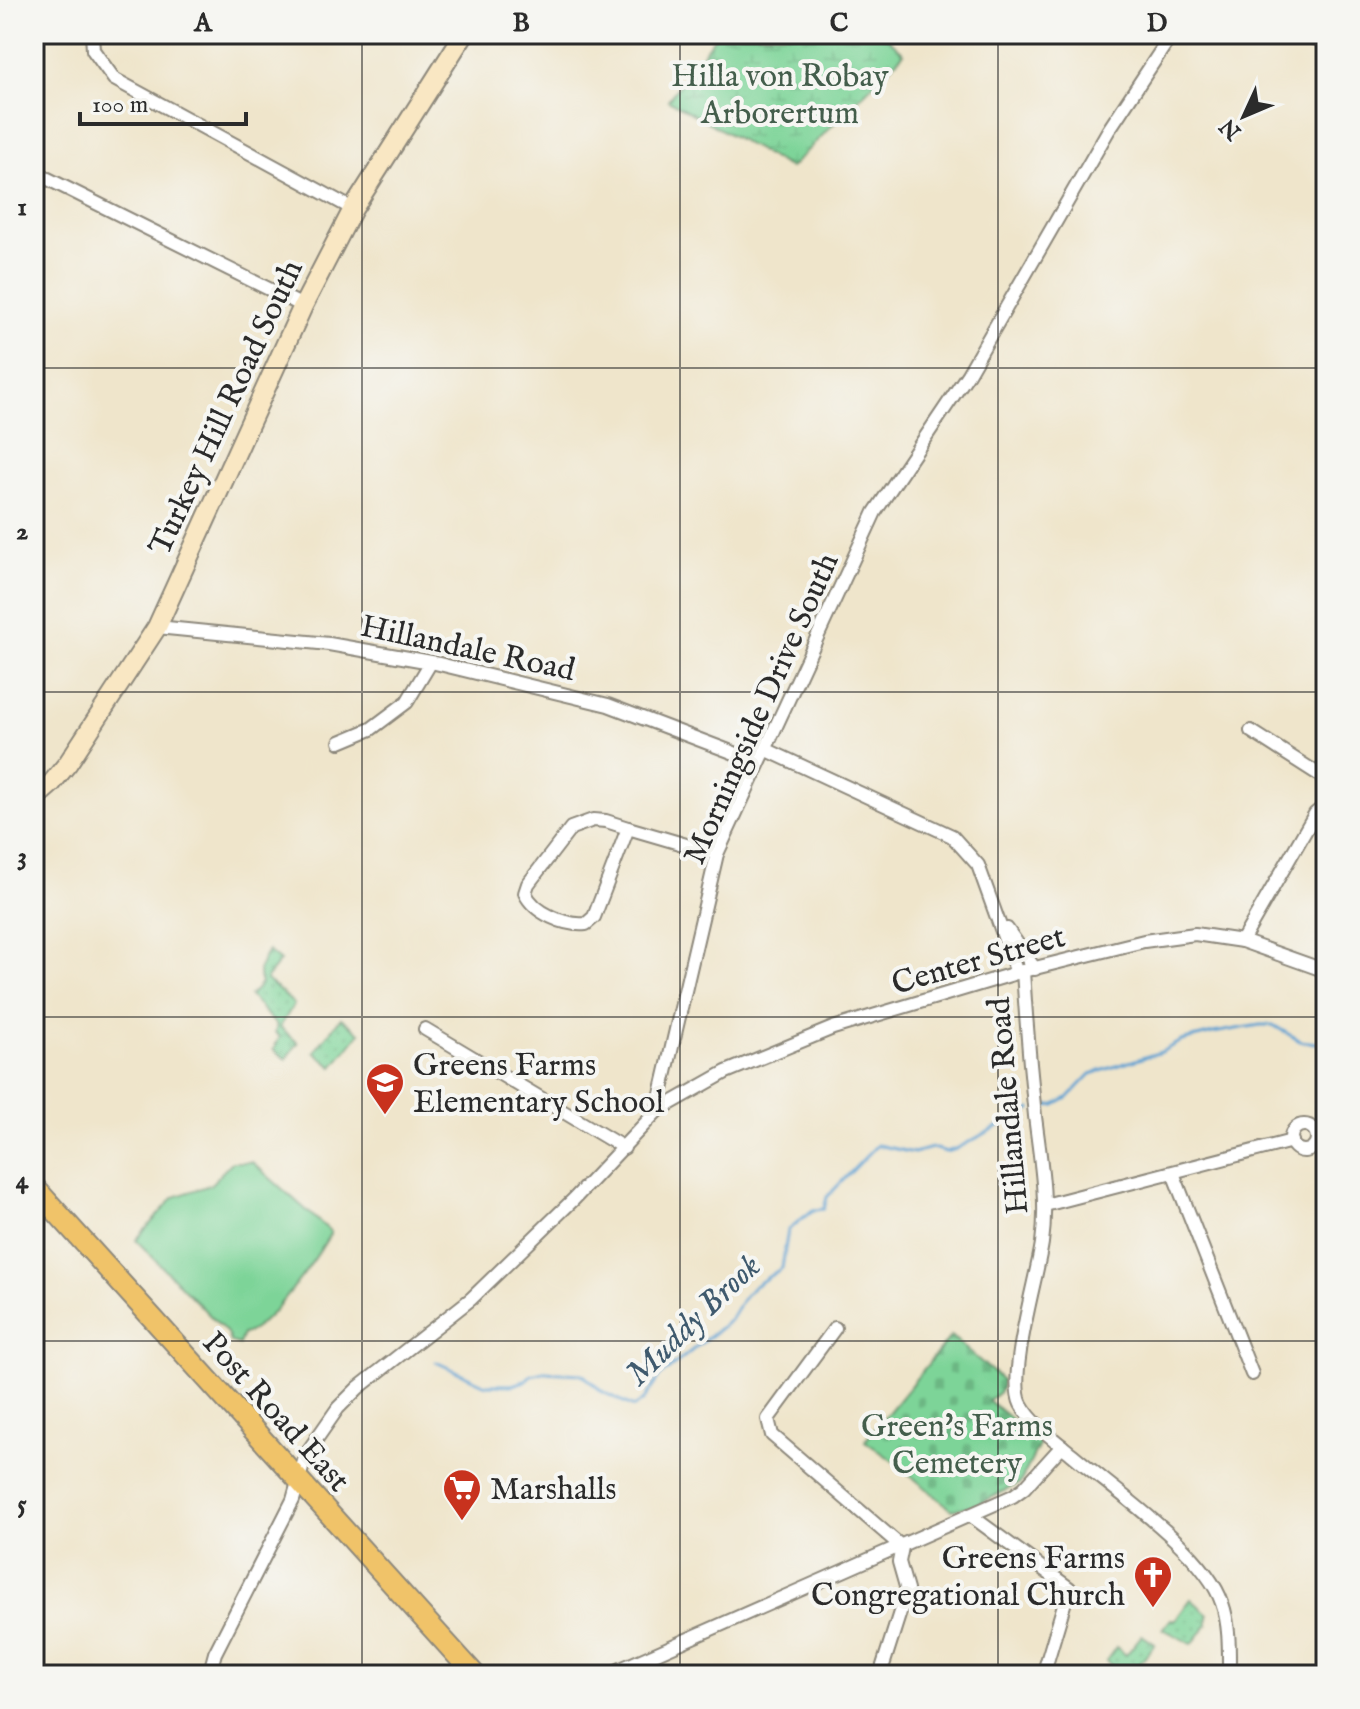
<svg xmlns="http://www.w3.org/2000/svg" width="1360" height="1709" font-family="'IM FELL English',serif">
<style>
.grass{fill:url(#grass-dots);stroke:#548062;stroke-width:2}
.wetland{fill:url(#wetland-marsh);stroke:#548062;stroke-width:2}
.cemetery{fill:url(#cemetery-stones);stroke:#548062;stroke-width:2}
.garden{fill:#7dd498;stroke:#548062;stroke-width:2}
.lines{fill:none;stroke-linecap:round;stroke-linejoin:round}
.stream{stroke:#5da1d2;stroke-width:3}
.street-casing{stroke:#8d887b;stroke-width:16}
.secondary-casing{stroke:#8d887b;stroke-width:22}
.primary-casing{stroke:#8d887b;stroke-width:24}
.street{stroke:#fff;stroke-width:12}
.secondary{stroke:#f9e7c3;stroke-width:18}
.primary{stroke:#f0c369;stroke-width:20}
.grid{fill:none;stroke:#2b2b2b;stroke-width:2;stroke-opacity:0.55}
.labels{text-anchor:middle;stroke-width:8;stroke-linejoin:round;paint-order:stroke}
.park-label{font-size:32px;fill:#445e4c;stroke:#f6f6f2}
.street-label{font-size:32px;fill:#2b2b2b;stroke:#f6f6f2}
.poi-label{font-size:32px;fill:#2b2b2b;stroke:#f6f6f2;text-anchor:start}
.water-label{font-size:34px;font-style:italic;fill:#3f5a6e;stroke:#f6f6f2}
.neatline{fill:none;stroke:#2b2b2b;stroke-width:3}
.grid-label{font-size:26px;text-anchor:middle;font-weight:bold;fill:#2b2b2b}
</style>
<defs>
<pattern id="grass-dots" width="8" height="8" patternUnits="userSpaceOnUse" patternTransform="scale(2)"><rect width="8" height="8" fill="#7dd498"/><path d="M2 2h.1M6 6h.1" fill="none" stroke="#6cb683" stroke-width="1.8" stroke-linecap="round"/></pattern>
<pattern id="wetland-marsh" width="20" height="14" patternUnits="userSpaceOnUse" patternTransform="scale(2)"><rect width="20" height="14" fill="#7dd498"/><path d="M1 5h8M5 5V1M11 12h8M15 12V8" fill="none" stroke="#6cb683"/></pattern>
<pattern id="cemetery-stones" width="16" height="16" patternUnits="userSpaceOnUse" patternTransform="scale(2)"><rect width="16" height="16" fill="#7dd498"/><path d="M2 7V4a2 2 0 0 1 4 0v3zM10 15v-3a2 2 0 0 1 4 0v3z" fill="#6cb683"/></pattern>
</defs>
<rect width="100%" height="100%" fill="#f6f6f2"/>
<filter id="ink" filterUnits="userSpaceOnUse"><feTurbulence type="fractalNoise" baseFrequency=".0125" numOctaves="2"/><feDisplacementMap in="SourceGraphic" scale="16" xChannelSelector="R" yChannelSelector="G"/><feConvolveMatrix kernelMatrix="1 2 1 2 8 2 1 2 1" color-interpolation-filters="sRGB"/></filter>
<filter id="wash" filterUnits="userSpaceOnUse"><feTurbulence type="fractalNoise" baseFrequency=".006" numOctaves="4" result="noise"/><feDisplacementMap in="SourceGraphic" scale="32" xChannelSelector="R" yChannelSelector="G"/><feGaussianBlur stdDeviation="1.8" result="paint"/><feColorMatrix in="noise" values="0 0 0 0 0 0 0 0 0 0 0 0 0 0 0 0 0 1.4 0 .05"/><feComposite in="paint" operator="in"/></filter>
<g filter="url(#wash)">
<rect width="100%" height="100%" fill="#efe5cb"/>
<g class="grass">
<path d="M268,951L280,961L267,977V980L294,1004L280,1027L298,1043L286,1059L273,1049L280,1037L275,1032L277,1026L250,996L261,984C256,970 261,963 268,951Z"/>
<polygon points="341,1018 360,1033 333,1067 314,1052"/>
<polygon points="1191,1599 1208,1614 1208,1624 1192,1644 1163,1629 1171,1619 1175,1620"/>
<polygon points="1142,1635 1155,1644 1131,1675 1125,1675 1106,1661 1116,1647 1126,1655"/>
</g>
<polygon class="wetland" points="717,34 883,34 904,53 790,168 668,100"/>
<path class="cemetery" d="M951,1336L1002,1380C1003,1392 996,1395 988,1400L1040,1443L1020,1483L979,1504L952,1510L892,1460L865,1441Z"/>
<path class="garden" d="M232,1162H252L331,1232C319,1255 267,1330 243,1334L239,1344L230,1342L227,1333L136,1240L174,1197L210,1185Z"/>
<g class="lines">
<g class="stream">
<polyline points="1039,1107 1055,1105 1068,1098 1091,1074 1161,1052 1181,1041 1213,1033 1260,1025 1273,1025 1300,1041 1317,1043 1326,1038"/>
<polyline points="436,1362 486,1385 512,1385 525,1381 531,1375 544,1372 582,1374 603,1392 634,1407 643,1401 660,1376 730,1320 743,1298 753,1287 782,1268 788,1230 813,1210 824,1209 827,1197 877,1145 914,1153 932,1148 946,1152 956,1149 1031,1109"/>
</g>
</g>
</g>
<g filter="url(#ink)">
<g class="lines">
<defs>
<g id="street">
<polyline points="92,34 93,50 114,79 353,209"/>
<polyline points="1306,34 1326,43"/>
<polyline points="34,172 303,306"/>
<polyline points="157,627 329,644 431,662 608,705 758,762"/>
<polyline points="1251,731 1326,779"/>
<polyline points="340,742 371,729 407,702 431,662"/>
<polyline points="765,749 952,836 978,865 1017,973"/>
<path d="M593,820L606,821L628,828L594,917L586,924C565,926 534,913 525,893L528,884L571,828Z"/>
<polyline points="628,828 717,854"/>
<polyline points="1007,929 1035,969"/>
<polyline points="1242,941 1315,814 1326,805"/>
<path d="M1023,971C1026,1019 1030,1068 1035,1116C1040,1158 1048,1200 1042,1243C1037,1278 1007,1376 1021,1404C1032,1424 1056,1441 1073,1455C1115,1491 1205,1552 1222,1603C1230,1625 1229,1652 1229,1675"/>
<polyline points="425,1029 624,1148"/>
<polyline points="657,1111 726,1072 833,1028 1023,971 1144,941 1195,934 1242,941 1326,971"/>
<circle cx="1304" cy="1138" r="13"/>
<polyline points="1173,1173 1252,1374"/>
<polyline points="1045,1205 1292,1141"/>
<polyline points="835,1328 768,1419 772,1435 902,1547 899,1562 907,1590 880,1675"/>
<polyline points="970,1515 1069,1588 1043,1675"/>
<polyline points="209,1675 215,1653 293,1500 306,1454 338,1408 358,1388 471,1299 574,1199 657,1111 717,854 875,512 968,374 1108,131 1172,34"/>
<polyline points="607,1675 1013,1496 1024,1488 1062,1446"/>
</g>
<polyline id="secondary" points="34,799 51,784 68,763 157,627 303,306 353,209 464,34"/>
<polyline id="primary" points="34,1187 475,1675"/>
</defs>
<use href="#street" class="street-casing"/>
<use href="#secondary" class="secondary-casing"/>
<use href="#primary" class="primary-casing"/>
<use href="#street" class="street"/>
<use href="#secondary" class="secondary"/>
<use href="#primary" class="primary"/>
</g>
</g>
<path class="grid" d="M362,34V1675M680,34V1675M998,34V1675M34,368H1326M34,692H1326M34,1017H1326M34,1341H1326"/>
<defs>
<symbol id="school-pin" viewBox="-11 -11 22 30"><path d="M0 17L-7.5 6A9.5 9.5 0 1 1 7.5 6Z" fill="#c8321e" stroke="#f6f6f2"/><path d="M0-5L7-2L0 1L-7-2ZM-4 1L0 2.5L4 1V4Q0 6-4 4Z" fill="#fff"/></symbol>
<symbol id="supermarket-pin" viewBox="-11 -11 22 30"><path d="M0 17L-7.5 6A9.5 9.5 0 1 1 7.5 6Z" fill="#c8321e" stroke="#f6f6f2"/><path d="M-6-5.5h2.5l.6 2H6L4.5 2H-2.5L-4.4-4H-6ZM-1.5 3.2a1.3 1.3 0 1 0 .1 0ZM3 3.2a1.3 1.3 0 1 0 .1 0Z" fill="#fff"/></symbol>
<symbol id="church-pin" viewBox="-11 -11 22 30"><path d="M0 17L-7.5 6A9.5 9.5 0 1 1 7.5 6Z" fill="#c8321e" stroke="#f6f6f2"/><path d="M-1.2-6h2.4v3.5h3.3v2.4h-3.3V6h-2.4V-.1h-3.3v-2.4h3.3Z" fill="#fff"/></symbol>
</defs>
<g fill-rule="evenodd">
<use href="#school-pin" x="363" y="1060" width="44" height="60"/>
<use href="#supermarket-pin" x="440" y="1466" width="44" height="60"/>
<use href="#church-pin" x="1131" y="1553" width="44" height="60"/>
</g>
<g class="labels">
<g class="park-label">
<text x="780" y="86">Hilla von Robay<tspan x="780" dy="37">Arborertum</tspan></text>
<text x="957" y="1436">Green's Farms<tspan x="957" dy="37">Cemetery</tspan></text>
</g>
<g class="street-label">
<text transform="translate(225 407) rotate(-65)" y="11">Turkey Hill Road South</text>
<text transform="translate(468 647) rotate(12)" y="11">Hillandale Road</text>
<text transform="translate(760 708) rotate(-66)" y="11">Morningside Drive South</text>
<text transform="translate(978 959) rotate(-16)" y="11">Center Street</text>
<text transform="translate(1007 1106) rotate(-95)" y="11">Hillandale Road</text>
<text transform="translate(277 1411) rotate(48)" y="11">Post Road East</text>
</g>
<g class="poi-label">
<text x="413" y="1075">Greens Farms<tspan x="413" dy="37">Elementary School</tspan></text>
<text x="490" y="1499">Marshalls</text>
<text x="1125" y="1568" text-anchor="end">Greens Farms<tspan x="1125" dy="37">Congregational Church</tspan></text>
</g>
<g class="water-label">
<text transform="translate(692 1319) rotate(-44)" y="12">Muddy Brook</text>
</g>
</g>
<rect width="1360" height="1709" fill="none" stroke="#f6f6f2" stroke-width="88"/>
<g transform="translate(1244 116) rotate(226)" stroke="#f6f6f2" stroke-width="6" paint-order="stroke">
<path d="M0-6L14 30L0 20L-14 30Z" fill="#2b2b2b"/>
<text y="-12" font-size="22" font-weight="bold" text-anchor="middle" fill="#2b2b2b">N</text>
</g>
<path d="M80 112v12h166v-12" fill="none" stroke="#2b2b2b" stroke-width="4"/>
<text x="92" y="112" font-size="24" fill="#2b2b2b" stroke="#f6f6f2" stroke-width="6" paint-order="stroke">100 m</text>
<rect x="44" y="44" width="1272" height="1621" class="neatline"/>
<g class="grid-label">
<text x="203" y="31">A</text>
<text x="521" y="31">B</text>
<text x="839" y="31">C</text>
<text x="1157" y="31">D</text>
<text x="22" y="215">1</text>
<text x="22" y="539">2</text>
<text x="22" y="864">3</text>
<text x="22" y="1188">4</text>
<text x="22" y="1512">5</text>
</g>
</svg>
